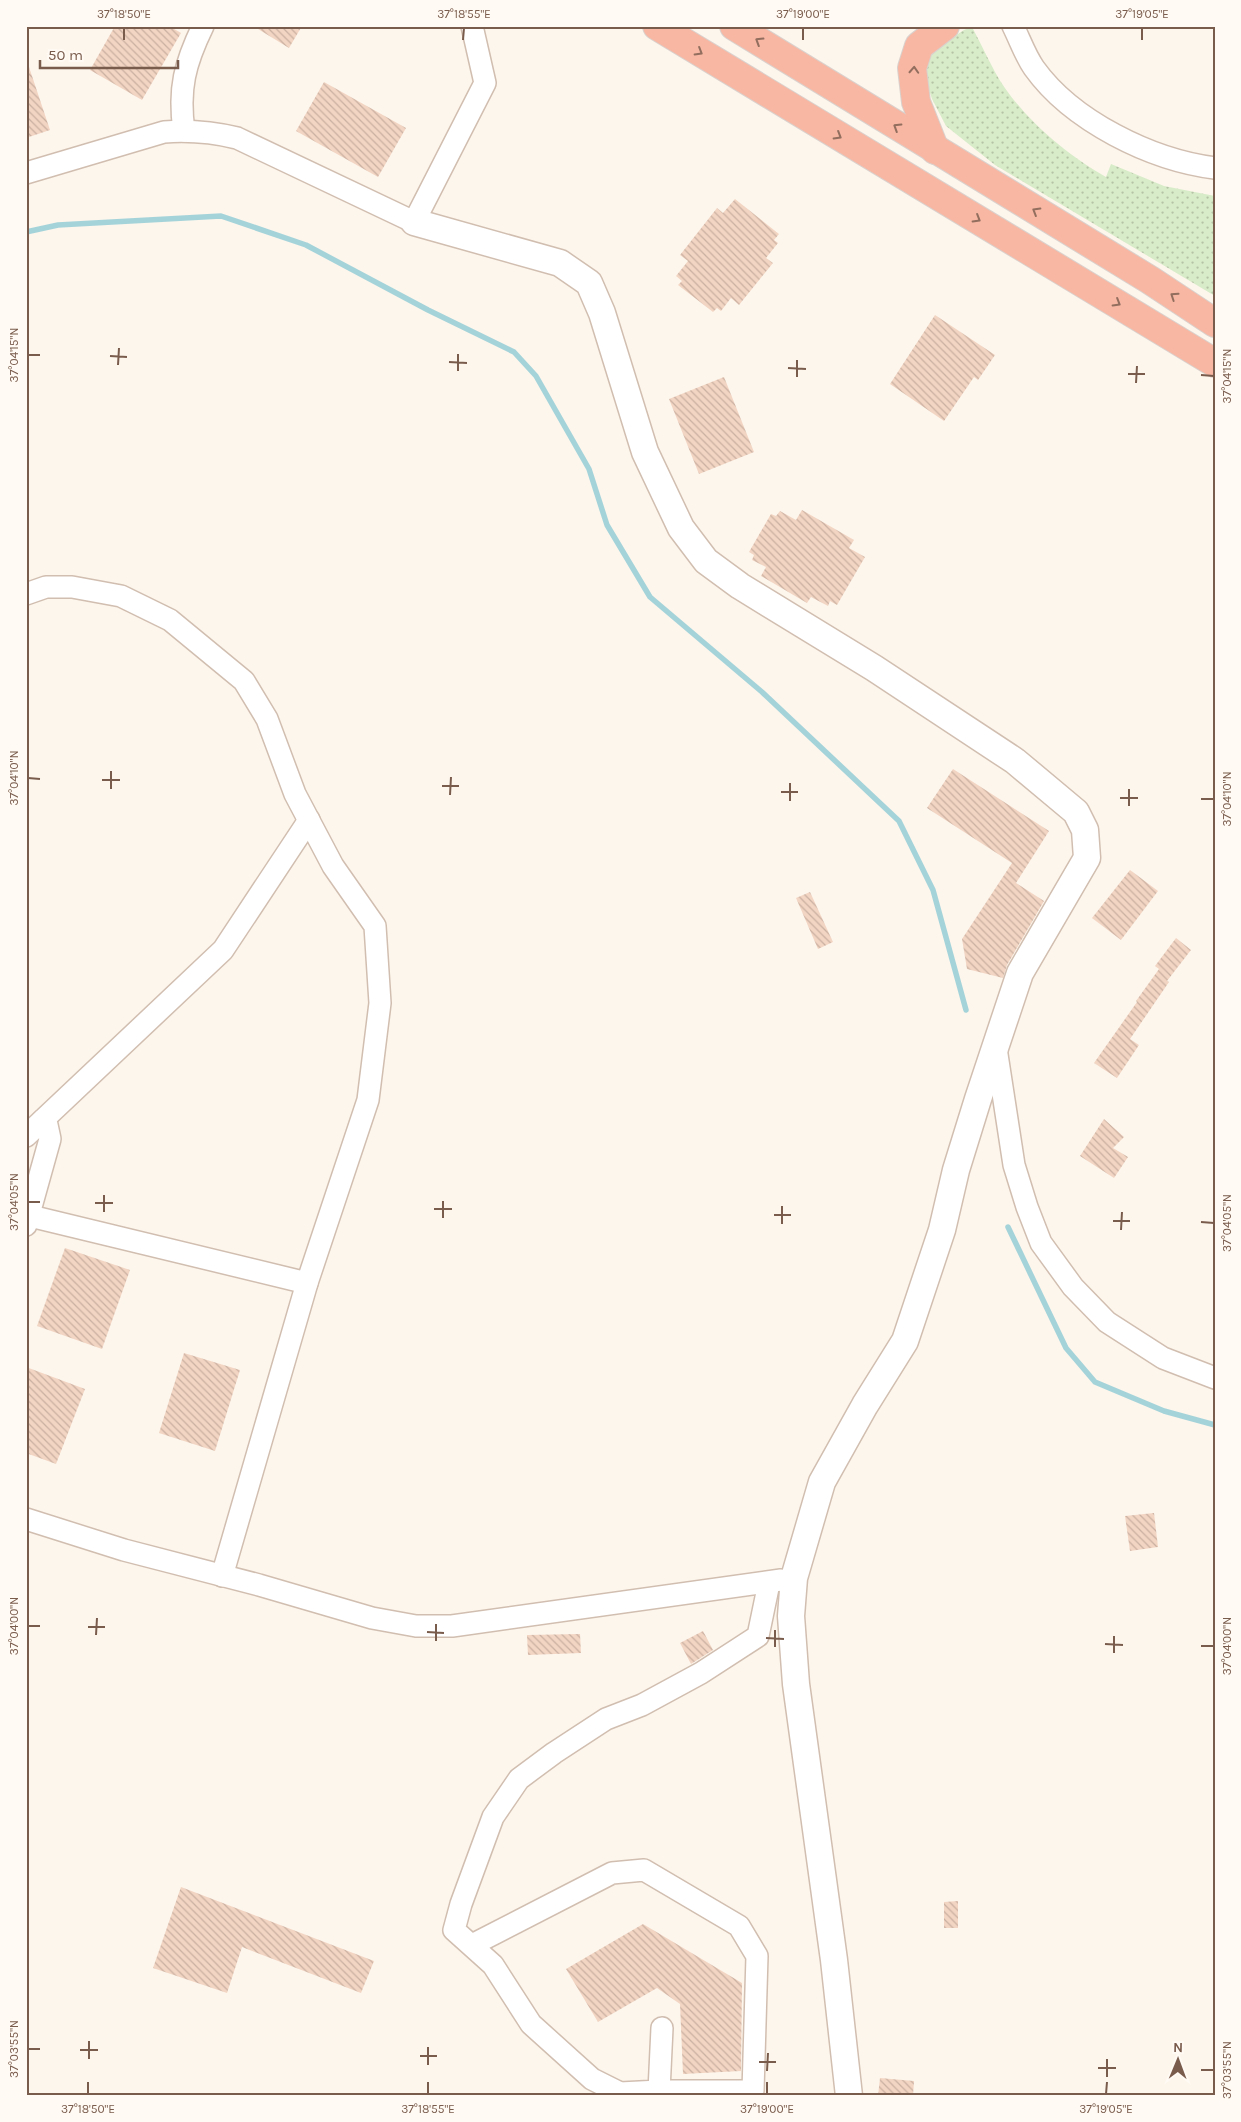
<svg xmlns="http://www.w3.org/2000/svg" width="1241" height="2122" font-family="Karla,sans-serif">
<style>
.grass{fill:url(#grass-dots)}
.lines{fill:none;stroke-linecap:round;stroke-linejoin:round}
.stream{stroke:#a5d3da;stroke-width:5.5}
.building{fill:url(#building-back-hatch)}
.minor-casing{stroke:#d1beb0;stroke-width:24}
.tertiary-casing{stroke:#d1beb0;stroke-width:29}
.motorway-casing{stroke:#dad1cd;stroke-width:30}
.minor{stroke:#fff;stroke-width:21}
.tertiary{stroke:#fff;stroke-width:26}
.motorway{stroke:#f7b7a3;stroke-width:28}
.oneway{stroke:#936e5e}
.ticks{fill:none;stroke:#7a5c4d;stroke-width:2}
.neatline{fill:none;stroke:#7a5c4d;stroke-width:2}
.ticks-label{font-size:12px;text-anchor:middle;fill:#7a5c4d}
</style>
<defs>
<pattern id="grass-dots" width="8" height="8" patternUnits="userSpaceOnUse" patternTransform="scale(1.25)"><rect width="8" height="8" fill="#d8ecc9"/><path d="M2 2h.1M6 6h.1" fill="none" stroke="#b4c2a5" stroke-width="1.8" stroke-linecap="round"/></pattern>
<pattern id="building-back-hatch" width="6" height="6" patternUnits="userSpaceOnUse" patternTransform="scale(1.25)"><rect width="6" height="6" fill="#f3d5c3"/><path d="M-1 5l2 2M0 0l6 6M5-1l2 2" fill="none" stroke="#cab0a1"/></pattern>
</defs>
<rect width="100%" height="100%" fill="#fdf6ec"/>
<path class="grass" d="M972,27C980,42 987,57 995,72C1018,114 1065,154 1106,177L1111,164L1164,186L1215,196V296L995,165L946,126L932,99L924,74L930,52L964,30Z"/>
<g class="lines">
<g class="stream">
<polyline points="26,232 58,225 221,216 306,245 428,310 514,352 536,376 589,469 607,525 650,597 762,692 899,821 933,890 966,1010"/>
<polyline points="1008,1227 1066,1348 1095,1382 1164,1411 1215,1425"/>
</g>
</g>
<g class="building">
<polygon points="115,26 169,26 181,33 142,100 90,70"/>
<polygon points="253,26 302,26 289,48"/>
<polygon points="29,67 50,130 26,138 26,68"/>
<polygon points="324,82 406,128 378,177 296,131"/>
<polygon points="735,199 779,234 774,240 778,243 766,258 773,263 739,305 731,298 721,311 717,308 713,312 678,285 682,281 676,276 688,261 680,255 717,208 723,213"/>
<polygon points="935,315 995,355 978,380 974,377 944,421 890,384"/>
<polygon points="724,377 754,452 699,474 669,399"/>
<polygon points="802,510 854,540 849,548 865,557 837,605 830,601 828,606 811,597 807,603 761,576 766,567 752,560 754,555 749,552 771,514 776,516 780,511 796,520"/>
<polygon points="953,769 1049,831 1016,883 1044,901 1007,965 1003,978 967,969 962,939 1012,863 927,808"/>
<polygon points="1130,870 1158,891 1121,940 1092,918"/>
<polygon points="810,892 833,942 818,949 796,898"/>
<polygon points="1176,938 1191,950 1167,981 1169,982 1130,1039 1139,1045 1117,1078 1094,1063 1137,1002 1136,1001 1159,969 1155,966"/>
<polygon points="1104,1119 1124,1137 1113,1148 1128,1157 1114,1178 1080,1156"/>
<polygon points="65,1248 130,1270 102,1349 37,1326"/>
<polygon points="184,1353 240,1370 215,1451 159,1433"/>
<polygon points="26,1367 85,1389 56,1464 26,1453"/>
<polygon points="1154,1513 1158,1547 1130,1551 1125,1516"/>
<polygon points="703,1631 713,1650 691,1664 680,1643"/>
<polygon points="580,1634 581,1653 528,1655 527,1635"/>
<polygon points="181,1887 374,1961 361,1993 242,1947 227,1993 153,1968"/>
<polygon points="958,1901 958,1928 944,1928 944,1902"/>
<polygon points="643,1924 742,1983 741,2071 683,2074 680,2004 657,1988 598,2022 566,1969"/>
<polygon points="880,2078 914,2081 913,2096 878,2096"/>
</g>
<g class="lines">
<defs>
<g id="minor">
<path d="M1013,26C1020,40 1025,55 1034,68C1072,121 1151,160 1215,168"/>
<path d="M184,131C178,89 185,63 203,26"/>
<path d="M26,173L164,132C189,130 212,132 237,138L414,222L485,83L472,26"/>
<polyline points="26,594 46,587 72,587 121,596 170,620 244,681 267,719 295,794 333,866 375,926 380,1003 368,1100 307,1283 222,1576"/>
<polyline points="996,1048 1014,1165 1027,1207 1041,1243 1073,1287 1107,1322 1163,1358 1215,1378"/>
<polyline points="26,1136 223,950 309,820"/>
<polyline points="26,1215 307,1283"/>
<polyline points="26,1225 50,1139 47,1125 43,1120"/>
<polyline points="26,1519 124,1550 259,1585 372,1618 416,1626 452,1626 781,1580"/>
<polyline points="472,1945 612,1873 644,1870 739,1926 757,1956 753,2091 659,2091"/>
<polyline points="662,2028 659,2091 620,2093 592,2079 531,2024 493,1965 454,1930 461,1904 493,1817 519,1779 554,1753 606,1719 642,1705 701,1673 758,1636 769,1583"/>
</g>
<polyline id="tertiary" points="414,222 560,263 589,283 602,313 645,452 681,528 706,561 740,586 874,668 1015,761 1076,812 1085,830 1087,858 1020,973 978,1099 956,1170 942,1230 905,1341 865,1405 822,1482 794,1578 791,1616 796,1684 834,1960 849,2096"/>
<g id="motorway">
<polyline points="657,26 1215,363"/>
<polyline points="734,26 1150,280 1215,323"/>
<polyline points="935,150 916,102 912,68 919,46 945,26"/>
</g>
</defs>
<use href="#minor" class="minor-casing"/>
<use href="#tertiary" class="tertiary-casing"/>
<use href="#motorway" class="motorway-casing"/>
<use href="#minor" class="minor"/>
<use href="#tertiary" class="tertiary"/>
<use href="#motorway" class="motorway"/>
</g>
<defs><path id="oneway-chevron" d="M-2-3.5L2.5 0L-2 3.5" fill="none" stroke-width="1.6" stroke-linecap="round" stroke-linejoin="round" transform="scale(1.25)"/></defs>
<g class="oneway">
<use href="#oneway-chevron" transform="translate(759 41) rotate(-148)"/>
<use href="#oneway-chevron" transform="translate(699 52) rotate(31)"/>
<use href="#oneway-chevron" transform="translate(914 70) rotate(-87)"/>
<use href="#oneway-chevron" transform="translate(897 127) rotate(-148)"/>
<use href="#oneway-chevron" transform="translate(838 136) rotate(31)"/>
<use href="#oneway-chevron" transform="translate(1036 211) rotate(-149)"/>
<use href="#oneway-chevron" transform="translate(977 219) rotate(31)"/>
<use href="#oneway-chevron" transform="translate(1174 296) rotate(-146)"/>
<use href="#oneway-chevron" transform="translate(1117 303) rotate(31)"/>
</g>
<path class="ticks" d="M124,40V28M463,40L464,28M803,40V28M1142,40V28M28,355H40M110,356L127,357M449,362L467,363M118,365L119,348M788,368L806,369M458,371V354M1128,374H1145M1201,375L1214,376M797,377V360M1136,383L1137,366M28,778L40,779M102,780H120M442,786H459M111,789V771M781,792H798M450,795L451,777M1120,798H1138M1201,799H1214M790,801V783M1129,806V789M28,1202H40M95,1203H113M434,1209H452M104,1212V1195M774,1215H791M443,1218V1201M1113,1221H1130M1201,1222L1214,1223M782,1224V1206M1121,1230L1122,1212M28,1626H40M88,1627H105M427,1632L444,1633M96,1635L97,1618M766,1638L784,1639M436,1641V1624M1105,1644L1123,1645M1201,1646H1214M775,1647V1630M1114,1653V1636M28,2049H40M80,2050H98M420,2056H437M89,2059V2041M759,2062H776M428,2065V2047M1098,2068H1116M1201,2070H1214M767,2071L768,2053M1107,2077V2059M88,2094V2082M428,2094V2082M767,2094V2082M1106,2094L1107,2082"/>
<rect width="1241" height="2122" fill="none" stroke="#fffaf3" stroke-width="55"/>
<g transform="translate(1178 2060) rotate(1)" stroke="#fffaf3" stroke-width="4" paint-order="stroke">
<path d="M0-4L9 19L0 12L-9 19Z" fill="#7a5c4d"/>
<text y="-8" font-size="14" font-weight="bold" text-anchor="middle" fill="#7a5c4d">N</text>
</g>
<path d="M40 60v8h138v-8" fill="none" stroke="#7a5c4d" stroke-width="2.5"/>
<text x="48" y="60" font-size="15" fill="#7a5c4d" stroke="#fffaf3" stroke-width="4" paint-order="stroke">50 m</text>
<rect x="28" y="28" width="1186" height="2066" class="neatline"/>
<g class="ticks-label">
<text x="124" y="18">37°18'50"E</text>
<text x="464" y="18">37°18'55"E</text>
<text x="803" y="18">37°19'00"E</text>
<text x="1142" y="18">37°19'05"E</text>
<text transform="translate(14 355) rotate(-90)" y="4">37°04'15"N</text>
<text transform="translate(1227 376) rotate(-90)" y="4">37°04'15"N</text>
<text transform="translate(14 778) rotate(-90)" y="4">37°04'10"N</text>
<text transform="translate(1227 799) rotate(-90)" y="4">37°04'10"N</text>
<text transform="translate(14 1202) rotate(-90)" y="4">37°04'05"N</text>
<text transform="translate(1227 1223) rotate(-90)" y="4">37°04'05"N</text>
<text transform="translate(14 1626) rotate(-90)" y="4">37°04'00"N</text>
<text transform="translate(1227 1646) rotate(-90)" y="4">37°04'00"N</text>
<text transform="translate(14 2049) rotate(-90)" y="4">37°03'55"N</text>
<text transform="translate(1227 2070) rotate(-90)" y="4">37°03'55"N</text>
<text x="88" y="2113">37°18'50"E</text>
<text x="428" y="2113">37°18'55"E</text>
<text x="767" y="2113">37°19'00"E</text>
<text x="1106" y="2113">37°19'05"E</text>
</g>
</svg>
